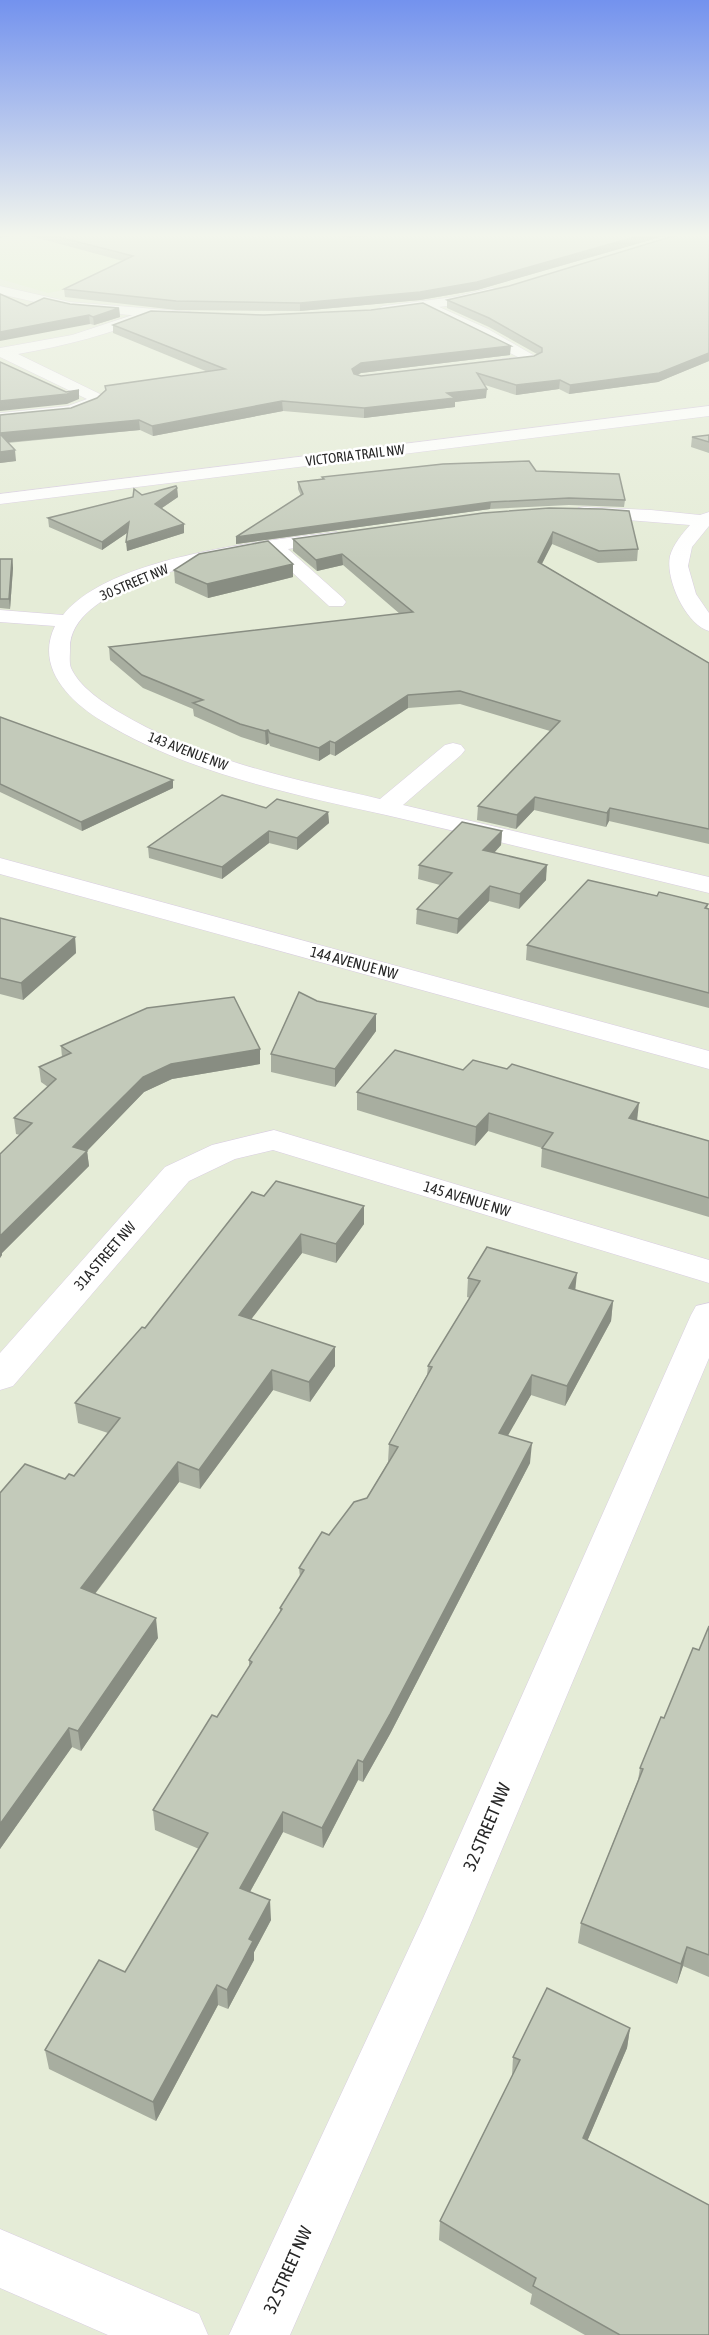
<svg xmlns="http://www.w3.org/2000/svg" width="709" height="2335" font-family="'Asap Condensed',sans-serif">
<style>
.education{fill:#ddefc4}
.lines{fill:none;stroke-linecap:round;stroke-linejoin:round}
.street-casing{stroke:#d9cde2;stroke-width:1}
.secondary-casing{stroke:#d9cde2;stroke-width:1}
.street{fill:#fff;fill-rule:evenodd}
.secondary{fill:#fff;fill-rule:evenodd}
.wall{fill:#a8aea0}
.shaded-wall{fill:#888d82}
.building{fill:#c3caba;stroke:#888d82;stroke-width:1.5}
.labels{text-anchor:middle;stroke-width:5;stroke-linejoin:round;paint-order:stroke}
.far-street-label{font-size:14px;fill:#272727;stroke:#fff}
.street-label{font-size:15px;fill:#272727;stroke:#fff}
.near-street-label{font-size:18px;fill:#272727;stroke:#fff}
</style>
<rect width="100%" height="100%" fill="#e5ecd7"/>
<polygon class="education" points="0,234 434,234 196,264 48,293 0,279"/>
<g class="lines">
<defs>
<g id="street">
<polygon points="426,301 488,329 540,359 533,363 488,367 486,364 488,361 518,357 421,308 420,305 421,302"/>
<path d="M148,310L155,314L153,317C109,334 65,346 18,354L102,395L105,398C87,421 28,420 0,423V413L68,406L87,399L0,357V348L72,335Z"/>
<path d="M584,507L651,510L700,515L709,512V526L692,547L688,566L696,594L709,613V631C686,625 665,579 670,556C673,545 682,534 690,525L578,516L575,512L578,508Z"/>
<path d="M336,532L342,533L345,537L342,541L288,549L343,598L346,602L343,606H329L269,551C220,558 67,584 70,650C70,655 69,663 71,668C79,686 101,701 117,711C196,759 292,779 380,799L445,745L453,743L461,745L465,750L461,755L403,805L709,877V893C601,867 494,840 386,815C292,794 184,772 102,721C69,701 35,667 55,626L0,622V610L63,615C110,556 264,541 336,532Z"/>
<polygon points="274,1130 709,1260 709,1283 273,1150 235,1159 189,1181 13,1386 0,1390 0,1353 165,1167 212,1145"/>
<polygon points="709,1303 709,1358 468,1930 290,2335 229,2335 424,1916 691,1315 696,1306"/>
</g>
<g id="secondary">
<polygon points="0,286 70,302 191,312 198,316 191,320 70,310 0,294"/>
<polygon points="492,288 496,289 498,292 496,295 454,305 383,314 376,310 383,306 454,297"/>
<polygon points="709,406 709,416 0,504 0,494"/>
<polygon points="0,858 709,1051 709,1069 0,874"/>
<polygon points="0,2229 199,2314 208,2335 108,2335 0,2288"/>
</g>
</defs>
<use href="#street" class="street-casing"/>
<use href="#secondary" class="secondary-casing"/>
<use href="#street" class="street"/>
<use href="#secondary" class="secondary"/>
</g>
<g class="wall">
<polygon points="0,234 334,234 349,237 381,234 671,234 477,290 420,300 300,311 176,310 65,297 64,289 123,261 23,234"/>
<polygon points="709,234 709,361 658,382 569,394 559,389 516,395 485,385 486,398 455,402 455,407 364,418 283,411 153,436 140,430 8,443 16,461 0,463 0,415 71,408 208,372 113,333 113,325 510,355 361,373 357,375 361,376 534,356 537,354 489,327 447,308 447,300 509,286"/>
<polygon points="70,304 119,308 120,317 94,325 27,306"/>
<polygon points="709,435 709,453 691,447 692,437"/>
<polygon points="536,471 625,500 624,507 569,505 490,509 236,544 301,496 298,489 298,482 322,479 322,477"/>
<polygon points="177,488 178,497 162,508 184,524 184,533 127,551 128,532 102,550 49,527 48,518 142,495"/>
<polygon points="483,513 638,549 637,561 598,563 552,544 542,564 709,663 709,844 609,821 606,827 534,810 516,829 477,820 478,806 550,731 460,704 408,708 335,756 330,754 319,761 270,746 269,743 266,745 241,737 194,716 193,709 143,688 110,660 109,647 400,614 343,565 317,571 293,551 293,539"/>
<polygon points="0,559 12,559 13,568 10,609 0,608"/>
<polygon points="174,570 293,577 208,598 175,583"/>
<polygon points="0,717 173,788 82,831 0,792"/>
<polygon points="266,808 328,812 329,823 297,850 269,843 222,879 149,858 148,847"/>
<polygon points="502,831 501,845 494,853 546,880 519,909 489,901 457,934 416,924 417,909 440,885 418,879 419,865"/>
<polygon points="657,896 708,904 707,909 709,909 709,1008 526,960 527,945"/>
<polygon points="0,918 75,937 76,953 23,1000 0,994"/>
<polygon points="317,1001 376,1031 335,1087 271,1072 271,1054"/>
<polygon points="61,1046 260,1049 260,1064 172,1079 144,1092 87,1151 89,1166 2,1253 2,1255 0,1258 20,1135 16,1134 14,1118 48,1087 41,1082 39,1067 62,1057"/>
<polygon points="357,1092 638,1120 709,1141 709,1217 541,1167 542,1148 488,1131 475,1146 357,1110"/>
<polygon points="264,1196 364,1224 336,1263 302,1253 251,1319 335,1347 335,1366 310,1402 273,1390 200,1489 179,1482 95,1594 158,1638 81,1751 72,1747 0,1849 0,1493 65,1479 74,1476 108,1433 78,1423 75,1403 145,1328"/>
<polygon points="468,1278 575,1290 613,1301 611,1321 565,1406 531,1395 507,1436 530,1463 390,1734 363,1782 358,1780 323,1848 283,1832 250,1892 271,1920 254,1952 254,1960 228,2009 218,2005 156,2121 49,2069 45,2050 125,1972 199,1849 155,1830 153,1810 217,1717 249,1667 249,1660 280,1612 280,1608 300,1577 299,1568 329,1535 367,1498 388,1462 389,1444 427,1375 428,1366 470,1298 467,1297"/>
<polygon points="709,1626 709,1977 683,1966 677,1984 578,1943 581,1923 638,1780 640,1768 664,1718 699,1650"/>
<polygon points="630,2028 627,2048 587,2141 709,2335 585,2335 530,2304 532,2294 439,2240 440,2221 512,2076 513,2057"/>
</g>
<g class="shaded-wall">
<polygon points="0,234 23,234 0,238"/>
<polygon points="645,234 671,234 477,290 420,300 300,311 300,303"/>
<polygon points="119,308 120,317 94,325 93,317"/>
<polygon points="89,315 90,324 0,341 0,332"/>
<polygon points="511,346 510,355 361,373 352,378 352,369 361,363"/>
<polygon points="709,353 709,361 658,382 569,394 570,385"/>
<polygon points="560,380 559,389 516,395 516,385"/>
<polygon points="487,389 486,398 455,402 455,407 364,418 364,408 447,393"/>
<polygon points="79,390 79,399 67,404 0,411 0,401"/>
<polygon points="282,401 283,411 153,436 152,426"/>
<polygon points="139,420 140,430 0,443 0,433"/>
<polygon points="15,450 16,461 0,463 0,452"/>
<polygon points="177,488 178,497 156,512 155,504"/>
<polygon points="491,502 490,509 236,544 236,537"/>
<polygon points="129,522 130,531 102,550 102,542"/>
<polygon points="184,524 184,533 127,551 126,542"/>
<polygon points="553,532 552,544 537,573 538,562"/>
<polygon points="342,554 343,565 317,571 316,560"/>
<polygon points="12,559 13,568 10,609 9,599"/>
<polygon points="293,564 293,577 208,598 207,584"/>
<polygon points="408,695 408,708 335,756 335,743"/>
<polygon points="268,730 269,743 266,745 265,731"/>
<polygon points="330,741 330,754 319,761 319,748"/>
<polygon points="173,780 173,788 82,831 81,822"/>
<polygon points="535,797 534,810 516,829 517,815"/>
<polygon points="610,808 609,821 606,827 607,813"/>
<polygon points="328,812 329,823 297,850 297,838"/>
<polygon points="269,831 269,843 222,879 222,867"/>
<polygon points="502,831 501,845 483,865 483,850"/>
<polygon points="547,865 546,880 519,909 520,894"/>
<polygon points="490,886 489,901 457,934 458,919"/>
<polygon points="75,937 76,953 23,1000 21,983"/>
<polygon points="376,1014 376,1031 335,1087 335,1069"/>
<polygon points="260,1049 260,1064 172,1079 144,1092 84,1154 87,1151 89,1166 2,1253 2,1255 0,1258 0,1236 73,1147 143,1077 171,1064"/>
<polygon points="639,1103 637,1121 629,1118"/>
<polygon points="489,1113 488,1131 475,1146 476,1127"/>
<polygon points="364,1206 364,1224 336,1263 336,1244"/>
<polygon points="301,1234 302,1253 240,1334 239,1315"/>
<polygon points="577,1273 575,1293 569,1288"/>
<polygon points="613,1301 611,1321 565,1406 567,1386"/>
<polygon points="335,1347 335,1366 310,1402 309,1382"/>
<polygon points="272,1370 273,1390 200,1489 199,1470"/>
<polygon points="532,1375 531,1395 498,1453 499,1433"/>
<polygon points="532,1443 530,1463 390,1734 363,1782 363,1762"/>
<polygon points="178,1462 179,1482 84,1608 81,1588"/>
<polygon points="156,1618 158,1638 81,1751 78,1731"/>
<polygon points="69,1728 72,1747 0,1849 0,1824"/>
<polygon points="358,1760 358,1780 323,1848 322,1828"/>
<polygon points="283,1812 283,1832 241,1908 240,1888"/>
<polygon points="270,1900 271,1920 254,1952 254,1960 228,2009 227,1990 249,1939"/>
<polygon points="687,1947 683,1966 677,1984 681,1964"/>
<polygon points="217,1985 218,2005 156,2121 153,2102"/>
<polygon points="630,2028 627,2048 580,2158 583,2138"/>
</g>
<g class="building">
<polygon points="47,234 334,234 349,237 381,234 645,234 477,282 420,292 300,303 176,301 64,289 133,256"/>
<polygon points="680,234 709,234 709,353 659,373 570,385 560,380 516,385 477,373 487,389 447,393 455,398 364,408 282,401 152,426 139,420 0,433 0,415 71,408 97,398 106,390 105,386 225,369 113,325 151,311 264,315 371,310 423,303 511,346 361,363 352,369 354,374 361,376 534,356 542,352 542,348 489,318 447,300 509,286"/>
<polygon points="0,294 27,306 44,298 70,304 119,308 93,317 89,315 0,332"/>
<polygon points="0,362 66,392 79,390 67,394 0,401"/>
<polygon points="0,434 15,450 0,452"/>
<polygon points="709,435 709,442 692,437"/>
<polygon points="529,461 536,471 619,474 625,500 569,498 491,502 236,537 303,494 298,482 324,479 322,477 443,464"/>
<polygon points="176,486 177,488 155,504 184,524 126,542 129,522 102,542 48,518 133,497 134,489 142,495"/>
<polygon points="549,508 602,509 629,511 638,549 599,551 553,532 538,562 709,663 709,829 610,808 607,813 535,797 517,815 478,806 560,721 460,691 408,695 335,743 330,741 319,748 270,733 268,730 265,731 240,724 193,703 203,700 142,675 109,647 413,612 342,554 316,560 293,539 483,513"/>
<polygon points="268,541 293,564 207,584 174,570 199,554"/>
<polygon points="0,559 12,559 9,599 0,599"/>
<polygon points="0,717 173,780 81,822 0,784"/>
<polygon points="222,795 266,808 277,799 328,812 297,838 269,831 222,867 148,847"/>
<polygon points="462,822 502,831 483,850 547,865 520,894 490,886 458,919 417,909 452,873 419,865"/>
<polygon points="588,880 657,896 659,892 708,904 705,908 709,909 709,993 527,945"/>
<polygon points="0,918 75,937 21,983 0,978"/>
<polygon points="299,992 317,1001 376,1014 335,1069 271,1054"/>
<polygon points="234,997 260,1049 171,1064 143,1077 73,1147 87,1151 0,1236 0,1154 32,1123 14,1118 56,1079 39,1067 71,1053 61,1046 147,1008"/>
<polygon points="395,1050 463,1070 473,1060 507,1069 512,1064 639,1103 629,1118 709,1141 709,1198 542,1148 553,1133 489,1113 476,1127 357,1092"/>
<polygon points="276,1181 364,1206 336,1244 301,1234 239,1315 335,1347 309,1382 272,1370 199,1470 178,1462 81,1588 156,1618 78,1731 69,1728 0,1824 0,1493 25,1464 65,1479 69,1474 74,1476 120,1418 75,1403 142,1327 145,1328 252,1192 264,1196"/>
<polygon points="487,1247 577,1273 569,1288 613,1301 567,1386 532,1375 499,1433 532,1443 390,1714 363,1762 358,1760 322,1828 283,1812 240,1888 270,1900 249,1939 253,1941 227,1990 217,1985 153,2102 45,2050 99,1960 125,1972 208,1833 153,1810 212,1715 217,1717 252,1662 249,1660 282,1609 280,1608 304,1570 299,1568 322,1532 329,1535 354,1502 367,1498 398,1447 389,1444 432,1367 428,1366 480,1281 468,1278"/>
<polygon points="709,1626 709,1955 687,1947 681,1964 581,1923 643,1769 640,1768 661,1717 664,1718 693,1648 699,1650"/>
<polygon points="547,1988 630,2028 583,2138 709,2205 709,2335 620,2335 533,2286 536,2278 440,2221 520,2060 513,2057"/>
</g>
<linearGradient id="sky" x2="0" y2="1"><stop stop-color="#7392ee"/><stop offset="0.42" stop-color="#f3f6ed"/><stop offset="1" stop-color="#f3f6ed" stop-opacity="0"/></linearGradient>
<rect width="709" height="560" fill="url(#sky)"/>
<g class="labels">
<g class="far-street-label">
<text transform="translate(355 455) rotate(-7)" y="5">VICTORIA TRAIL NW</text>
<text transform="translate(134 582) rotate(-23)" y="5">30 STREET NW</text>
<text transform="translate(188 751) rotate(21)" y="5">143 AVENUE NW</text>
</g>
<g class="street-label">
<text transform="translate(354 963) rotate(15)" y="5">144 AVENUE NW</text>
<text transform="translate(467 1199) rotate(17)" y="5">145 AVENUE NW</text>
<text transform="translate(105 1256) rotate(-49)" y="5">31A STREET NW</text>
</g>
<g class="near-street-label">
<text transform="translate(487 1827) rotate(-67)" y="6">32 STREET NW</text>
<text transform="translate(288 2270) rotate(-66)" y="6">32 STREET NW</text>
</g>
</g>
</svg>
